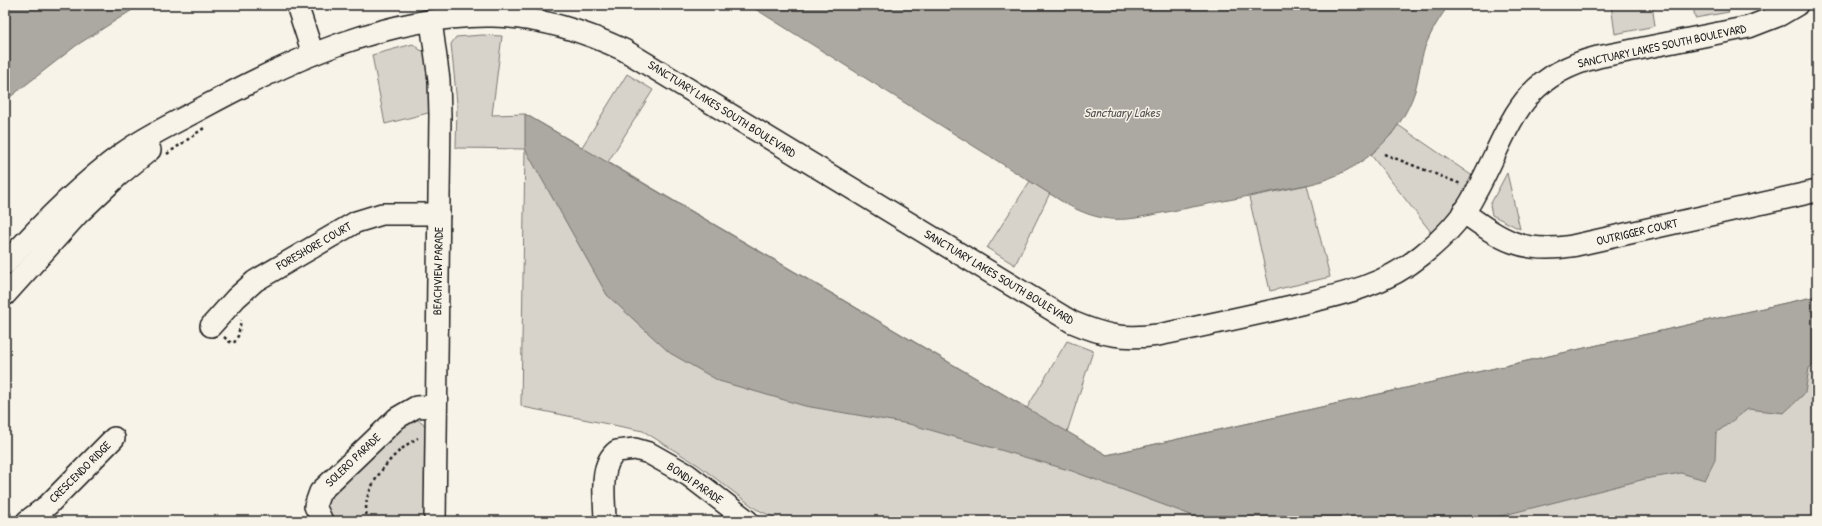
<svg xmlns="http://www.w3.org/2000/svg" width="1822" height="526" font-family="'Patrick Hand',sans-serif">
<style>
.green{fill:#d7d3cb;stroke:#7a7874}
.water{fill:#aca9a2;stroke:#72716c}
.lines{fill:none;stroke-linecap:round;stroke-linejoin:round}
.minor-casing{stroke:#1c1c1c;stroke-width:24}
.path{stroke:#1c1c1c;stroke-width:2.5;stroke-dasharray:3 3;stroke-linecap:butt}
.minor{stroke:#f7f3e8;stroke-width:21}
.labels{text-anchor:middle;stroke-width:3;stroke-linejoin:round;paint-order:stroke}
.street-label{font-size:12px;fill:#1c1c1c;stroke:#f7f3e8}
.water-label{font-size:13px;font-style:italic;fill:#565452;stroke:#f7f3e8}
</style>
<rect width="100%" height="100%" fill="#f7f3e8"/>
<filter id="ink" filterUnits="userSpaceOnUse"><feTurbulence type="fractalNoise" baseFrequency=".025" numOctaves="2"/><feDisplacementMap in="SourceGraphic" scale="8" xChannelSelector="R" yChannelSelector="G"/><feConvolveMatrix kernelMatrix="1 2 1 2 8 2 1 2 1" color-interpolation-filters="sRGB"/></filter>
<g filter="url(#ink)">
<g class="green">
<polygon points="1611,5 1652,5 1655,26 1615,34"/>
<polygon points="1693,5 1728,5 1729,12 1695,18"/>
<polygon points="482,35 502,36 492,115 525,114 582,147 627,74 653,90 608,162 1027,408 1067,341 1093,351 1067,432 1107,455 1817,296 1817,521 782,521 756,509 698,465 643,431 523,407 521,405 525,149 456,148 457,103 451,44 456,37"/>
<polygon points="413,44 420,50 427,52 432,112 385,124 372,55"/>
<polygon points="1398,125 1474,177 1452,215 1434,236 1371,155 1391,135"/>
<polygon points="1507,173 1520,229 1492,215 1490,205"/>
<polygon points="1030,181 1050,193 1015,265 987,248"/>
<polygon points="1307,185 1330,277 1270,291 1249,197"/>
<polygon points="414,418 422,422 426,427 426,521 323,521 320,493 406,419"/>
</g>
<g class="water">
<polygon points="5,5 140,5 77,45 5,101"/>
<path d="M749,5H1449C1439,18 1431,32 1425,47C1420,61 1419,77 1415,91C1399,139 1359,172 1311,184L1136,218C1109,222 1090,217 1066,204Z"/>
<polygon points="525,114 1107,455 1817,296 1817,362 1809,368 1805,393 1784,413 1748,409 1716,433 1715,460 1705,480 1681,473 1645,479 1497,517 1459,521 1307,521 1280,517 1255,521 1207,521 1072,471 997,449 909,424 805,406 719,381 670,353 607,295 525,149"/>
</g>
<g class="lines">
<defs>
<g id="minor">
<polyline points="297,5 313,54"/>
<polyline points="431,21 439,80 440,115 435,521"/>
<path d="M1463,212C1502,240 1522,254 1572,246L1817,191"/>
<path d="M5,264C41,224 79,185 123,153C148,135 175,123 202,108C290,60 390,14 493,16C540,17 582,30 624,50L1072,322C1103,335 1123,340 1158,335C1198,327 1239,318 1279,309C1329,297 1381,289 1422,255C1442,239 1463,218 1475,194C1511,129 1515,78 1598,57L1749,27L1780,15L1797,5"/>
<polyline points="5,295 78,214 118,176 150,150"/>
<polyline points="211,326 236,298 255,281 356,222 382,214 439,214"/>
<polyline points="27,521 48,505 114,438"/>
<polyline points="322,521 315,506 320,492 397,418 416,407 436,406"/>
<path d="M605,521C605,500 598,465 617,451L635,449L649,453L688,475L748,521"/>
</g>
</defs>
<use href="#minor" class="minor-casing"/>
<g class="path">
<polyline points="167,154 204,128"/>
<polyline points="1384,154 1461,184"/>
<polyline points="224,337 230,342 234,343 238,336 241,320"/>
<polyline points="5,518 11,513"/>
<path d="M367,521C366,512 365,501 369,493C377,472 398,448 418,438"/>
</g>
<use href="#minor" class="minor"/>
</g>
</g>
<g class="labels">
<g class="street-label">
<text transform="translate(1662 46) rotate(-12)" y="4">SANCTUARY LAKES SOUTH BOULEVARD</text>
<text transform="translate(722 109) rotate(32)" y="4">SANCTUARY LAKES SOUTH BOULEVARD</text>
<text transform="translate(1637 232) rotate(-13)" y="4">OUTRIGGER COURT</text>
<text transform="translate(314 246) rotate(-30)" y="4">FORESHORE COURT</text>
<text transform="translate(438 271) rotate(-89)" y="4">BEACHVIEW PARADE</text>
<text transform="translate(999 277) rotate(31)" y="4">SANCTUARY LAKES SOUTH BOULEVARD</text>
<text transform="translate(353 460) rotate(-44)" y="4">SOLERO PARADE</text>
<text transform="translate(80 472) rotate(-45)" y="4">CRESCENDO RIDGE</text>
<text transform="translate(695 483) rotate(34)" y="4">BONDI PARADE</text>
</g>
<g class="water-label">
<text x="1122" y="117">Sanctuary Lakes</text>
</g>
</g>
<rect width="1822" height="526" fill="none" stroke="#f7f3e8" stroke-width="20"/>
<rect x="10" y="10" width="1802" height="506" fill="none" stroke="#1c1c1c" stroke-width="1.5" filter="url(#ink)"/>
</svg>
